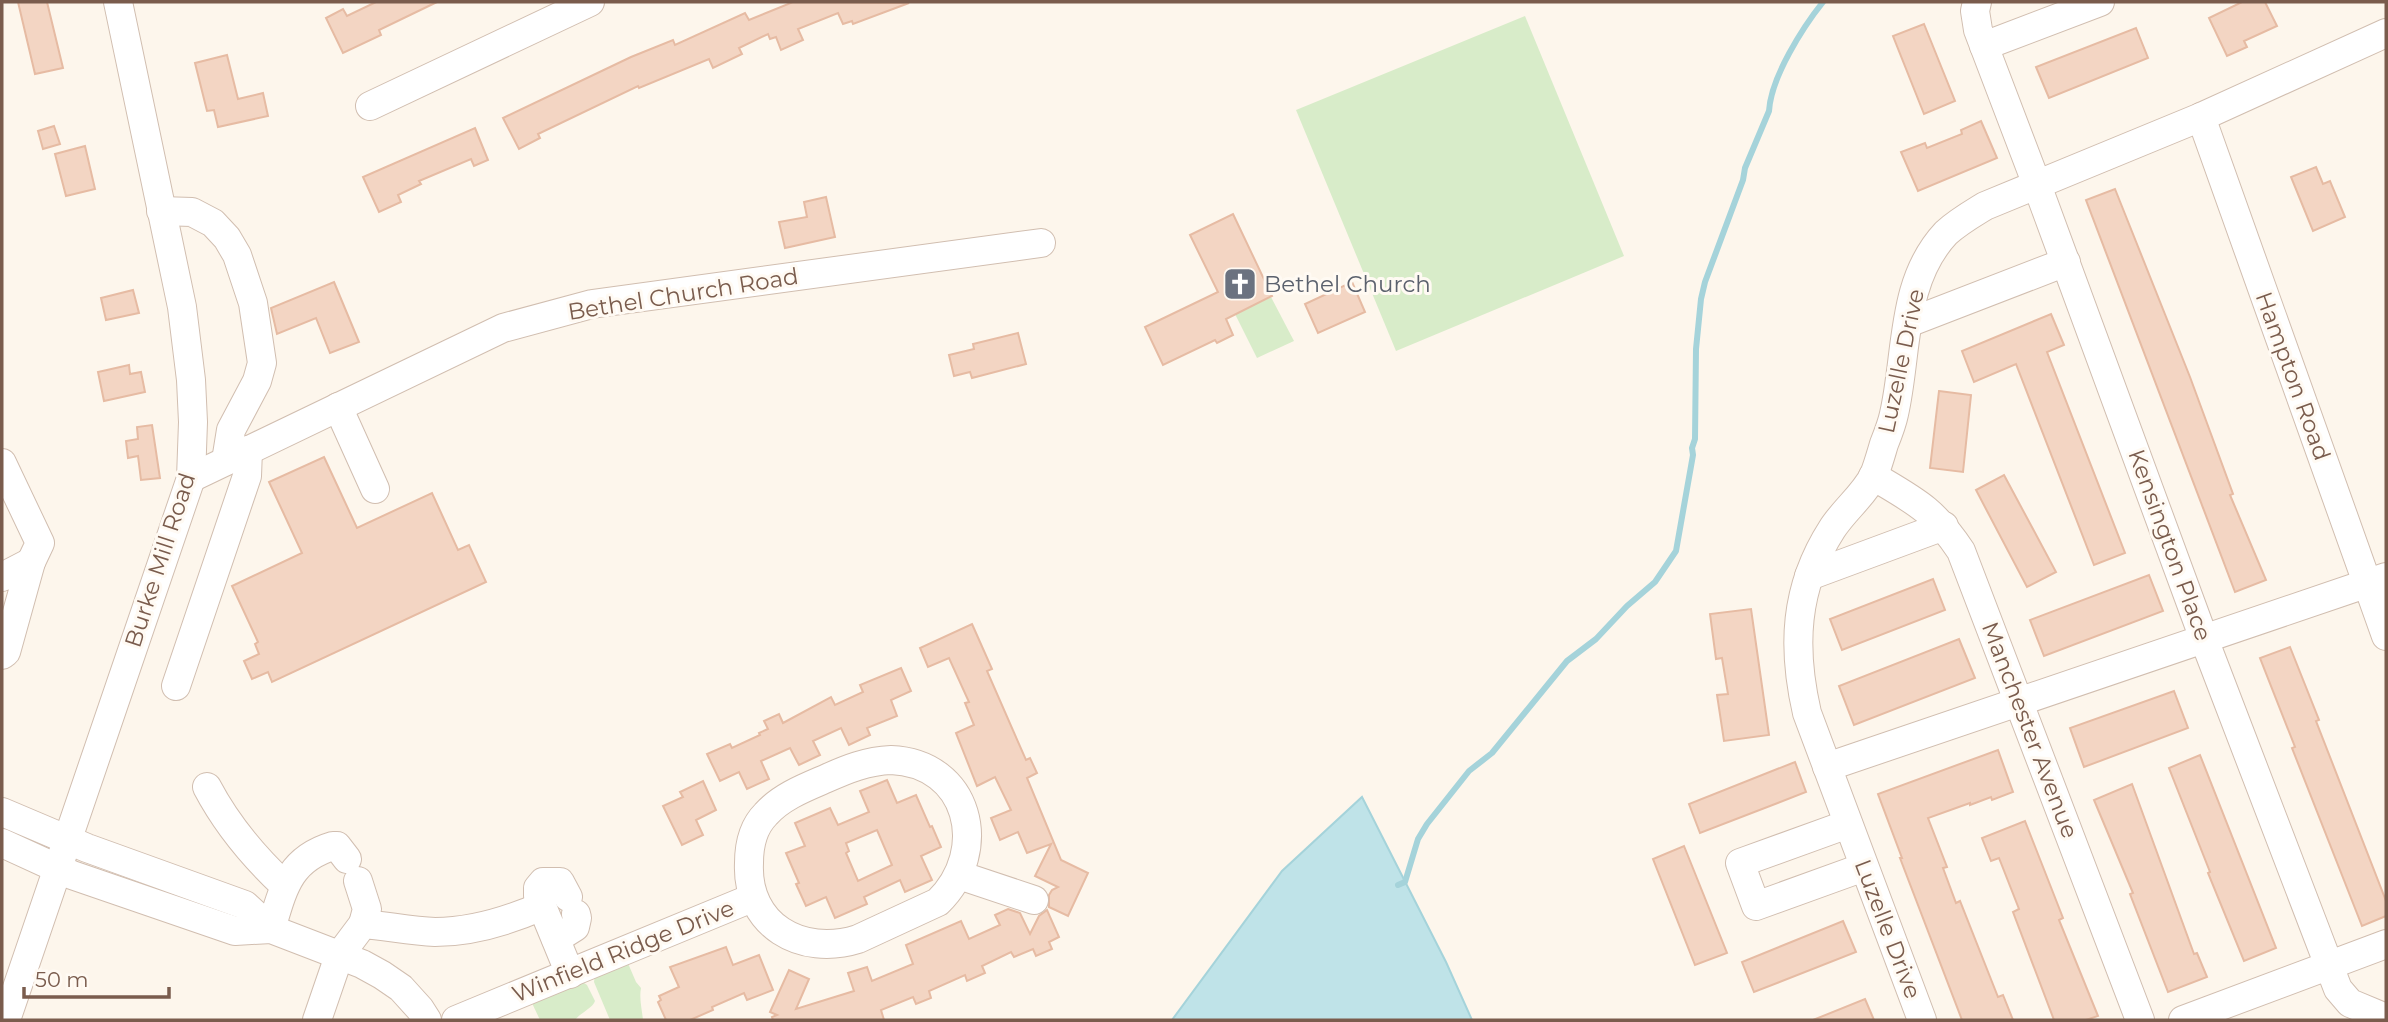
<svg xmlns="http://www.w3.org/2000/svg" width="2388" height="1022" font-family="Montserrat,sans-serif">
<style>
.green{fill:#d8ecc9}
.water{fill:#bfe3e8;stroke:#a5d3da;stroke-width:2}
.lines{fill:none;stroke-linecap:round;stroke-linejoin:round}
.stream{stroke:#a5d3da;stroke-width:6}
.building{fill:#f3d5c3;stroke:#e6bba3;stroke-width:2;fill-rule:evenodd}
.minor-casing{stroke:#d1beb0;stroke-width:30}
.minor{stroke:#fff;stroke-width:28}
.labels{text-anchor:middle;stroke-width:6;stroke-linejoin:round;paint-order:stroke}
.worship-label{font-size:23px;fill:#5b616d;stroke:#fffaf3;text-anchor:start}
.street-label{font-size:23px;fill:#7a5c4d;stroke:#fffaf3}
</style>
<rect width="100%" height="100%" fill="#fdf6ec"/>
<g class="green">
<polygon points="1525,16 1624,256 1396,351 1296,110"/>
<polygon points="1271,297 1294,341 1257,358 1235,314"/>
<path d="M627,961L636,982L641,988C639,998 642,1010 643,1020H610L594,982L595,974Z"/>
<path d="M581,981L587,985L595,1001C593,1008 580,1013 575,1020H540L531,1001Z"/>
</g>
<polygon class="water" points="1362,797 1446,962 1472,1020 1172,1020 1282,871"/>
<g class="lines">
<path class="stream" d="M1398,885L1405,882L1418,839L1427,824L1469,771L1492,753L1567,661L1596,639L1627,606L1655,582L1676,551L1693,455L1692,448L1695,439L1696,349L1701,299L1705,282L1743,180L1745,168L1769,111C1771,77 1803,27 1823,2"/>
</g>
<g class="building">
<polygon points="18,2 47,2 63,68 35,74"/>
<polygon points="376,2 437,2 379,30 381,35 343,53 326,18 343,9 347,16"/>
<polygon points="793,2 909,3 853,24 852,21 843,24 838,13 798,29 803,40 781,50 776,37 770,39 768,34 739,48 742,54 713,68 709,59 639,88 638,86 538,134 540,138 519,149 503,118 631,57 673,40 675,45 745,13 749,20"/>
<polygon points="2242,2 2265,2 2277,26 2244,41 2247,47 2227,56 2209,18"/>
<polygon points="1924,24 1955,101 1924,114 1893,36"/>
<polygon points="2136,28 2148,58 2049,98 2036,67"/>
<polygon points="227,55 238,99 263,93 268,116 218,127 214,110 207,111 195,63"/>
<polygon points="1981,121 1997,158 1918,191 1901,152 1925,143 1927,148 1962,134 1961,130"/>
<polygon points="54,126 60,144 43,149 38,131"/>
<polygon points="475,128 488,160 474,166 471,159 419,181 421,184 398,195 401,202 379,212 363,177"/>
<polygon points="85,146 95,189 66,196 55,154"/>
<polygon points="2316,167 2323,184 2330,181 2345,217 2313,231 2291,177"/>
<polygon points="2115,189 2190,377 2233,494 2230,495 2266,580 2235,592 2086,200"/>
<polygon points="826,197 835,237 785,248 779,222 807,217 804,202"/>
<polygon points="1233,214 1272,296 1226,319 1233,335 1217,343 1215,340 1163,365 1145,327 1218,292 1190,235"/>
<polygon points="334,282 359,342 330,353 316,318 277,334 271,308"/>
<polygon points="1352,282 1365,312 1318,333 1305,304"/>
<polygon points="133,290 139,313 106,320 101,298"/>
<polygon points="2051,314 2064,345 2047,352 2125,553 2094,565 2016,364 1974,382 1962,351"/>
<polygon points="1018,333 1026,364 972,378 970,372 954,376 949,355 974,349 973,344"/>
<polygon points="129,365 130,374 141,372 145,392 104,401 98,372"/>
<polygon points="1939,391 1971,395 1963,472 1930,468"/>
<polygon points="152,425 160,478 141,480 138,456 128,458 126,441 138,439 137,427"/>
<polygon points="324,457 357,528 432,493 458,550 469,545 486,582 272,682 268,672 252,679 244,661 259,654 255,644 258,642 232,586 302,553 269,482"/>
<polygon points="2004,475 2056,572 2027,587 1976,490"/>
<polygon points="2149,575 2163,611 2044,656 2030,620"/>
<polygon points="1933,579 1945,610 1842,650 1830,619"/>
<polygon points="1751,609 1769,735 1724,741 1717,695 1728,694 1722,658 1716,659 1710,614"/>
<polygon points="972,624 992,669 987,671 1026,760 1030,758 1037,773 1027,778 1061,860 1088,873 1068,916 1049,907 1049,895 1052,890 1058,887 1035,876 1051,844 1027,853 1018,832 1000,840 991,818 1011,810 995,777 977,786 956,733 974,725 965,703 969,702 949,658 928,667 920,648"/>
<polygon points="1959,639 1975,678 1854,725 1839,686"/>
<polygon points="2290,647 2319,720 2316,721 2386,901 2386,916 2362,926 2292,748 2295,747 2260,658"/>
<polygon points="901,668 911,691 891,700 897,716 867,728 870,735 849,745 841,728 813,741 820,755 799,765 790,748 761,761 769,779 747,789 739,772 720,781 707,754 730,744 732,748 760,735 759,733 768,729 764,721 779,714 783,723 831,697 835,705 863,692 860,685"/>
<polygon points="2174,691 2188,728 2084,767 2070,728"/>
<polygon points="1998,750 2013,792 1992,800 1991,797 1970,805 1970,803 1928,818 1947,867 1943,868 1956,903 1960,901 1998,997 2003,995 2013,1020 1962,1020 1900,858 1902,858 1878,794"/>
<polygon points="2200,755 2276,948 2244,961 2208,873 2210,872 2169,768"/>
<polygon points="1795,762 1806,792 1700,833 1689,804"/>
<path d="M887,780L897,803L916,795L930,827L932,826L941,847L921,856L932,880L905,892L900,880L864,897L867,904L835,918L826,897L806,906L796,884L799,883L786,853L805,846L795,823L830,808L838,825L869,812L860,791ZM877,830L892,865L858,881L846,853L849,851L846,843Z"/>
<polygon points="703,781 716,810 696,820 703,835 682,845 663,806 683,797 680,792"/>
<polygon points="2132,784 2194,954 2197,953 2207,977 2168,992 2130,894 2133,893 2094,800"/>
<polygon points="2025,821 2063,918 2059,920 2098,1016 2086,1020 2054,1020 2013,912 2019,909 1999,858 1991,861 1982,838"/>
<polygon points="1684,846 1727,953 1695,965 1653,859"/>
<polygon points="1008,909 1020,913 1030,934 1039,916 1047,910 1059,937 1049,942 1052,949 1036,956 1033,949 1014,957 1011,952 982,966 985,973 967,981 965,975 929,991 931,998 916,1004 913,997 881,1010 884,1020 773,1020 772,1017 777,1015 770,1012 789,970 809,979 796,1009 854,991 848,973 867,967 872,981 913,964 906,945 961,921 969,939 1000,925 995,915"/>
<polygon points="1843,921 1856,952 1754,992 1742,962"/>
<polygon points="726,947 733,965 759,955 773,990 747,1000 744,993 712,1007 713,1010 690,1020 666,1020 658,1002 661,1000 659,996 679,987 670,967"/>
<polygon points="1865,999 1874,1020 1813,1020"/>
</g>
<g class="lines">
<defs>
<g id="minor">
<polyline points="1977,2 1975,11 1978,30 2037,185 2204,639 2338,989 2350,1003 2386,1018"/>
<polyline points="1984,46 2100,2"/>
<polyline points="370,106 590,2"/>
<polyline points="2201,117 2386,636"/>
<polyline points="161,211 192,212 213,223 227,238 237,255 253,303 262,363 257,381 231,430 226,461"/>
<polyline points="1908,323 2066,262"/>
<polyline points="338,407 375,489"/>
<polyline points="2,463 40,543 31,562"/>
<path d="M1873,476C1915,501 1933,509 1961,551L2140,1020"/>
<polyline points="191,478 503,328 592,304 1041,243"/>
<polyline points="1809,576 1944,526"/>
<polyline points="2,577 31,562 6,652 2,655"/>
<polyline points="176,686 247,476 248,450"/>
<path d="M891,760C969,763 991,850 938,902L858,939C801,957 746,925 749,863C749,845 753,827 766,814C781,797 804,788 825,779C847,769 867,761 891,760Z"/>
<polyline points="1827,767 2386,577"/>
<path d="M207,787C227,825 253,856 284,885"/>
<polyline points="2,812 87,848 245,905 271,929"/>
<polyline points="1848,824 1740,863 1756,906 1864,867"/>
<polyline points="2,843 72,875 235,931 271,929 362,964 382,975 401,988 420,1009 427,1020"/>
<polyline points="959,875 1034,900"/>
<polyline points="358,881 367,909 363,924"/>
<polyline points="542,906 538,896 538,888 543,882 560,882 568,897"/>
<path d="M271,929C283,889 289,859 333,846H337L347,859"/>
<polyline points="556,939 575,927 577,918 576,914"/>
<polyline points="6,1020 191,478 193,422 191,380 182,307 118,2"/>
<path d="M317,1020L339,956L363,924C387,926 411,931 435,932C470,932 510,920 542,906L570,974"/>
<polyline points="456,1020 752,898"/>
<path d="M1922,1020L1807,713C1792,648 1794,588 1832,529C1844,510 1864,495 1874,475C1878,465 1881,454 1884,444C1888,434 1892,424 1894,414C1908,353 1900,282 1946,233C1958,222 1972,214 1985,206L2201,117L2386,33"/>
<polyline points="2183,1020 2386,944"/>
</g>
</defs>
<use href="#minor" class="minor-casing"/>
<use href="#minor" class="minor"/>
</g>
<defs>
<symbol id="church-square" viewBox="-11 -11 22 22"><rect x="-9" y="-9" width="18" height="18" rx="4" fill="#6b7280" stroke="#fffaf3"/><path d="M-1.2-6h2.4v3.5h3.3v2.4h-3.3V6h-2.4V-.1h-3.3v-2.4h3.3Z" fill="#fff"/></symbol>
</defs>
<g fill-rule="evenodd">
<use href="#church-square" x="1221" y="265" width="38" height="38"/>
</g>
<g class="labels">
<g class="worship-label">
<text x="1264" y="292">Bethel Church</text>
</g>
<g class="street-label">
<text transform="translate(683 294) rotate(-9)" y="8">Bethel Church Road</text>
<text transform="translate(1901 361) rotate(-78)" y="8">Luzelle Drive</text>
<text transform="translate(2293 376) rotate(70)" y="8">Hampton Road</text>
<text transform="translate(2170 545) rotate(70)" y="8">Kensington Place</text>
<text transform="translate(160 560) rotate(-72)" y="8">Burke Mill Road</text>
<text transform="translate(2030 730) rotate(69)" y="8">Manchester Avenue</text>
<text transform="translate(1888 929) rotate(69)" y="8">Luzelle Drive</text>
<text transform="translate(623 951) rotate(-22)" y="8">Winfield Ridge Drive</text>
</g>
</g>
<rect width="2388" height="1022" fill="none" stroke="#7a5c4d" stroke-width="7"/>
<path d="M24 987v10h145v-10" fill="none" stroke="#7a5c4d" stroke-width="3.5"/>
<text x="35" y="987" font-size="21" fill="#7a5c4d" stroke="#fffaf3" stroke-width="5" paint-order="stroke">50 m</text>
</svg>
